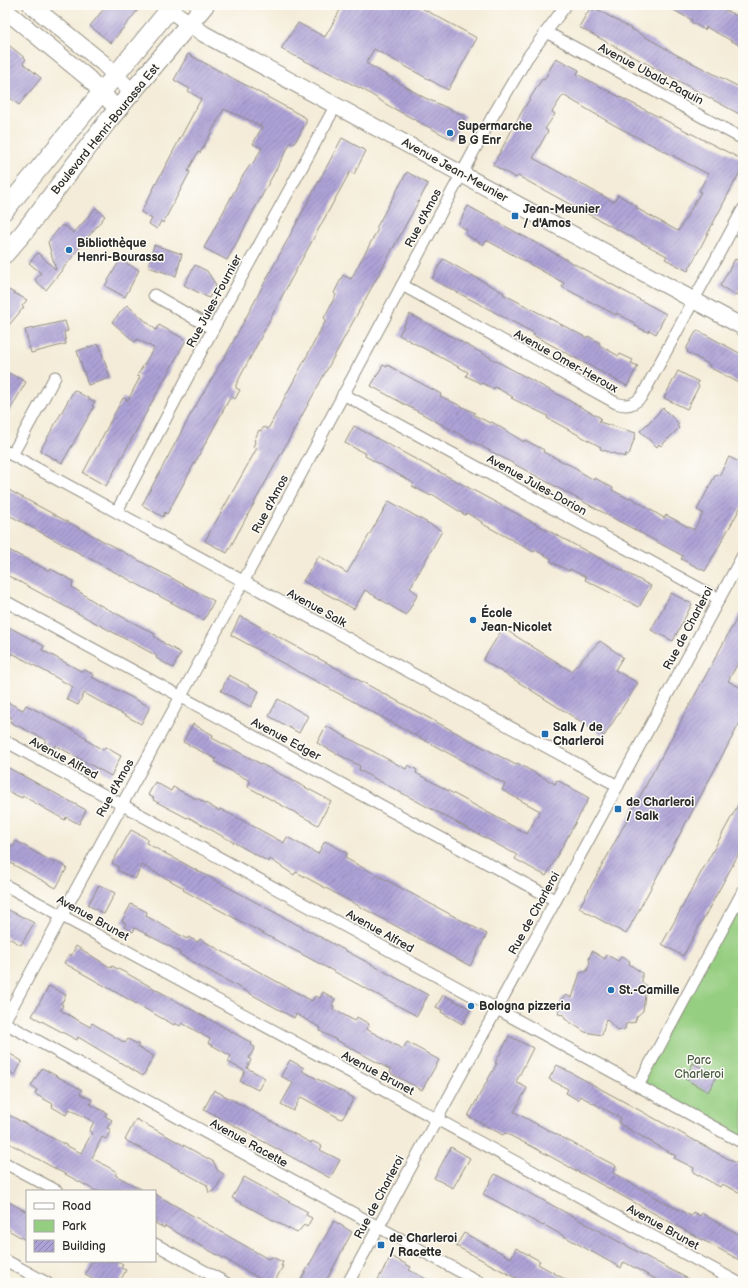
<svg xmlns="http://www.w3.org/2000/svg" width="748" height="1288" font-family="'Balsamiq Sans',sans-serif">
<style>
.park{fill:#96ce81;stroke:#607c56}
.building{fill:url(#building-hatch);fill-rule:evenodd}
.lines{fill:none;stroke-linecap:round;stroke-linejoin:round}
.street-casing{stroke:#908c82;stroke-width:13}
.secondary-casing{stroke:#908c82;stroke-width:18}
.primary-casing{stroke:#908c82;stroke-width:20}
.street{stroke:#fff;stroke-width:11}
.secondary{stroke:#fff;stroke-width:16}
.primary{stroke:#fff;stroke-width:18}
.poi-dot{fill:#1f6fb2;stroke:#fdfcf7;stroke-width:1.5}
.labels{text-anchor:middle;stroke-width:3;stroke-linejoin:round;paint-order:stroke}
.street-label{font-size:12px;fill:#2b2b2b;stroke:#fdfcf7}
.poi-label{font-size:12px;font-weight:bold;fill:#2b2b2b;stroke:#fdfcf7;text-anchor:start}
.park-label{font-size:12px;fill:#4b5c45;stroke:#fdfcf7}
</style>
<defs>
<pattern id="building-hatch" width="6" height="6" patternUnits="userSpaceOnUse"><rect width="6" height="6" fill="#ada2d6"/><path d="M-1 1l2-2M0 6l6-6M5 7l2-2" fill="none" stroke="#8d84ae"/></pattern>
</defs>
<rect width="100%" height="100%" fill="#fdfcf7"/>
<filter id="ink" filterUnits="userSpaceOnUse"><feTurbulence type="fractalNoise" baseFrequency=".025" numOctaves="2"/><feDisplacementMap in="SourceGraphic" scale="8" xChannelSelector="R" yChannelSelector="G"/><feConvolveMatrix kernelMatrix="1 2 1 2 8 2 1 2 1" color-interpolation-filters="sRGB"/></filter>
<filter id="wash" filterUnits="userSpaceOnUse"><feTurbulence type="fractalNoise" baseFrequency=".012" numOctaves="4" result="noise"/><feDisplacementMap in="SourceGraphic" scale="16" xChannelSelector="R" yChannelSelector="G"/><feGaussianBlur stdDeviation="0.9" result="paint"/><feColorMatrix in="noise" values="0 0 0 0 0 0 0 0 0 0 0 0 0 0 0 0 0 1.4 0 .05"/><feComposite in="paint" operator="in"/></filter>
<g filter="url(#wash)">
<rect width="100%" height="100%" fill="#f4ecd8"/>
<polygon class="park" points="743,891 743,1143 638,1086"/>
<g id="blocks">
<g class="building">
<polygon points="107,5 142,5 111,43 90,26"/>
<polygon points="343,5 416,5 477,38 448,90 374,49 366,63 423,97 465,116 453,140 389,106 364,90 281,49 298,23 325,37"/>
<polygon points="664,5 715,5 743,19 743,47 706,27 705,30 691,22 692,20"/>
<polygon points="590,8 594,10 595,8 677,55 743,89 743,116 579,27"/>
<polygon points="5,42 26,59 23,63 41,78 19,105 5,94 9,88 5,85"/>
<polygon points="188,54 306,118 306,123 294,144 291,142 227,260 204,248 242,177 251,164 252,165 262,148 253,144 262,127 253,122 224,109 200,153 198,152 188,171 190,172 163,223 161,221 157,229 149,224 152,219 141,212 201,99 188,91 190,89 174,80"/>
<path d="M556,58L579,70L577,74L612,93L743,160V166L688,271L665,259L667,256L575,207L518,176L516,178L493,165L521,113L542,79L544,80ZM563,95L614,125L708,174L699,191L701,192L678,231L636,208L637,206L618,195L614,202L533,158L548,131L545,129L555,114L552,112Z"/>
<polygon points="342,138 366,151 354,174 350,172 290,281 236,385 236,388 240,390 235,399 231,396 167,514 165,512 163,517 142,505 192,412 227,353"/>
<polygon points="407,172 428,184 227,553 205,541 257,448 253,447 255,442 254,441 259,430 261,431 264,427 268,429 326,320 324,318 336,295 334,293 343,275 351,279 378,229 376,228"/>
<polygon points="468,206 666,314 656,334 649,330 648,332 635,326 636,324 617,313 616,315 562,287 564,283 488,241 486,241 483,245 465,234 467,230 458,225"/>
<polygon points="96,208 105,216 46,290 35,280 41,273 29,263 38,253 56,270 48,242 61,226 65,226 74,233"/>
<polygon points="154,245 182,254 176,276 148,267"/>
<polygon points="443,259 504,293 503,294 587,338 588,336 595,340 600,343 599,345 619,356 620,354 633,360 631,363 638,366 627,386 533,335 534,333 432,279"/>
<polygon points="735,259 743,263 743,282 736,295 720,286"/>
<polygon points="120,260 139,270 125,297 105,286"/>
<polygon points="195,265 207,271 216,285 209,298 184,285"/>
<polygon points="5,288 27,300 22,306 24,307 5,330"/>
<polygon points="127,305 156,330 159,325 186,340 106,486 83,473 123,398 128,400 140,377 137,376 154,348 137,339 135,342 112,322"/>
<polygon points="410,314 601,418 599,422 636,433 629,455 626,454 625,457 600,449 601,447 547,418 548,416 511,398 513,397 495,387 494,389 482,383 482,384 466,376 468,372 399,335"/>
<polygon points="65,321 68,331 64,332 66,344 31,353 25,330"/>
<polygon points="697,330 743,355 743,385 709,367 710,365 687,352 688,351 686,349"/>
<polygon points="99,344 110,378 88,385 77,351"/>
<polygon points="383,365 387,367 388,365 398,371 441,394 440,396 475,413 474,415 490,423 492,422 524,442 525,440 544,450 543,452 578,469 577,470 594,480 595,478 613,488 612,490 629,499 630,497 664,518 666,515 694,530 703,513 697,510 716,474 719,476 729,457 743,464 743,503 705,571 681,559 683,556 371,386"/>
<polygon points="5,371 26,382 5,419"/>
<polygon points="678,371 699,382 697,384 699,386 687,409 664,398"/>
<polygon points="74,390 95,402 92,406 94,407 62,463 40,451"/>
<polygon points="663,408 679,424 677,426 679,428 661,446 659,444 657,447 640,431"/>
<polygon points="354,426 651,586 639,607 585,580 586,577 570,569 569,571 550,561 552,559 535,550 534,552 481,523 482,522 467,513 465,515 432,494 431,496 412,486 414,484 410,481 365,456 366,454 345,443"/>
<polygon points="5,488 214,601 204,620 5,513"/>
<polygon points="389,501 442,531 410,588 418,594 406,615 365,590 354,609 303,581 319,556 347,573"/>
<polygon points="5,548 49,571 51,569 73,581 72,587 98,604 155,634 154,636 165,644 181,653 173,668 156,658 157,656 5,574"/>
<polygon points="671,593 692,604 673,641 651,630"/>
<polygon points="743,607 743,654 728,681 743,689 743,717 626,934 579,908"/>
<polygon points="240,616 516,765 517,763 555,784 557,780 589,798 546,876 515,859 517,855 359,770 360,766 317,743 326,726 406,769 408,765 417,770 416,773 527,834 540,811 502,790 505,784 231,635"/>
<polygon points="5,625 44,646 42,650 81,671 85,670 94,675 92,677 150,707 141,724 84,693 78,705 66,699 73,687 12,653 5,666"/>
<polygon points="503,628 571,671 600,641 623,657 615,670 638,683 604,736 483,660"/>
<polygon points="229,675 259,691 251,707 221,691"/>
<polygon points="278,699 308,716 299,733 269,716"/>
<polygon points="5,701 23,710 26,705 36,710 87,738 86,740 103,750 105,747 121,756 111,776 55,745 54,748 44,743 46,740 10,722 12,718 5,714"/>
<polygon points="193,724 213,735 212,738 331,801 318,825 248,787 250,781 215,762 216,759 183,742"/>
<polygon points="5,766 86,810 79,824 66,817 65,820 23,796 22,798 5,790"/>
<polygon points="155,782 171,791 173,787 196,799 197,798 219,811 220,809 238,818 284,843 287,837 318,854 325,841 347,853 345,858 487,934 470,966 296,872 294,875 270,859 269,862 188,817 187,818 153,800 154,798 148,795"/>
<polygon points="743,796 743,846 683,956 662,944"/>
<polygon points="131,830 148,839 146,843 428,995 417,1016 212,906 183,890 184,888 142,865 135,879 117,870 119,867 112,863"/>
<polygon points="16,841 54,863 55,861 67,868 56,888 5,860 5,843 13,847"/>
<polygon points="99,885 115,893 104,914 88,905"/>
<polygon points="131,904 147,912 146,916 187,939 188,937 198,942 200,939 312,1001 315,996 320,998 323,992 335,999 332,1005 334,1006 333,1009 355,1021 357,1017 369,1024 366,1029 403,1049 407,1042 439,1060 422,1090 390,1073 391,1070 320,1031 321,1028 296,1014 294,1018 179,954 180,952 135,928 133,932 124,927 126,924 122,921"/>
<polygon points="5,908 34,923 21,945 5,936"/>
<polygon points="76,946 111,968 112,966 126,973 252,1043 251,1045 255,1047 249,1058 251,1060 247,1068 265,1078 258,1090 240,1081 245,1071 228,1062 231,1056 208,1043 210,1039 182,1023 180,1026 175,1023 174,1025 64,963 69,954 71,956"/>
<polygon points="592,951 605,959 607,955 618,961 621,957 630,961 629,964 642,973 642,983 646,985 643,1011 637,1016 635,1022 626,1024 625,1029 618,1031 606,1019 602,1035 585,1032 565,1019 564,1015 558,1014 561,999 566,995 572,998 580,973 587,971 590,963 589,959"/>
<polygon points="49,986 66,995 61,1004 63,1005 60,1010 90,1027 92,1023 125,1043 128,1039 139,1045 137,1047 154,1056 143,1076 78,1037 77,1040 32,1016"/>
<polygon points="443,995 471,1009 462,1024 441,1012 442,1010 436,1007"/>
<polygon points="509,1036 533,1048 516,1082 527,1088 514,1112 616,1166 613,1173 666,1203 691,1216 693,1212 700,1216 701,1213 743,1237 743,1262 533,1147 505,1133 503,1135 468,1116 497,1063 495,1063"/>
<polygon points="5,1051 22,1061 15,1075 5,1069"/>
<polygon points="290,1060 304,1068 302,1071 354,1098 343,1118 341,1119 301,1097 293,1111 281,1104 293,1083 281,1076"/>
<polygon points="693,1063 717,1076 708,1092 685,1079"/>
<polygon points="557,1065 743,1167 743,1194 722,1184 720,1187 693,1172 694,1168 674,1158 676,1156 618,1123 621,1118 580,1096 578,1100 566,1093 568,1089 549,1079"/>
<polygon points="42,1068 82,1090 80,1094 92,1100 90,1104 107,1113 105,1116 112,1120 107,1128 111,1130 106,1139 102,1137 92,1158 117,1172 115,1175 144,1191 96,1191 5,1141 5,1113 81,1153 92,1133 89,1131 94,1122 69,1109 66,1115 52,1107 53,1104 35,1094 37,1090 31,1086"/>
<polygon points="214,1090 311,1143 312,1141 322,1146 320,1150 340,1160 330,1178 204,1109"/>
<polygon points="136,1119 214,1162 217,1170 224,1174 215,1190 209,1193 207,1185 125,1140"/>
<polygon points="451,1147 470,1158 453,1188 434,1178"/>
<polygon points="495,1174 647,1257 696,1283 663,1283 624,1262 621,1268 544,1225 543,1226 500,1203 483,1194"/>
<polygon points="244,1177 308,1212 306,1215 312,1218 307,1227 304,1225 297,1233 232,1198"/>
<polygon points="155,1194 268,1259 272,1257 283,1262 281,1266 283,1266 274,1283 268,1283 165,1226 164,1228 155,1223"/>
<polygon points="5,1200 27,1212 27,1241 5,1228"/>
<polygon points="334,1221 352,1232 325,1283 299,1283"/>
<polygon points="464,1233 511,1258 516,1248 540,1261 538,1264 572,1283 525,1283 456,1246"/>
<polygon points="391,1256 411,1267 409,1270 433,1283 376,1283"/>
<polygon points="92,1261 117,1261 123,1264 121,1268 126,1270 119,1283 100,1283 85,1275"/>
</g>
</g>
</g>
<g filter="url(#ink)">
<use href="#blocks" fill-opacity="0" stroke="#908c82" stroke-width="1"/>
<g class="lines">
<defs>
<g id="street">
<polyline points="546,32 743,139"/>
<path d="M402,285L616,403C627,407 634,405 642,396L743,209"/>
<polyline points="154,295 213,329"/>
<polyline points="343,394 719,599"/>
<polyline points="5,451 618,786"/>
<polyline points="12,455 55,377"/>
<polyline points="117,511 213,329 336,105"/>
<polyline points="5,601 555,900"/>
<polyline points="5,741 743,1143"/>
<polyline points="5,885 739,1283"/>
<polyline points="5,1020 243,582 491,119 527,58 566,5"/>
<polyline points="5,1023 481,1283"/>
<polyline points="638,1086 743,891"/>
<polyline points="5,1163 57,1191"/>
<polyline points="155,1244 226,1283"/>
<polyline points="5,1260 47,1283"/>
<polyline points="348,1283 743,555"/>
</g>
<g id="secondary">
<polyline points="31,5 103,63 133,93"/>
<polyline points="169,9 204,34 743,327"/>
<polyline points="5,10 88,78 118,110"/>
</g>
<g id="primary">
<polyline points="5,210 173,5"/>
<polyline points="5,254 24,232 107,122 205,5"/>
</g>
</defs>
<use href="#street" class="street-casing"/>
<use href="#secondary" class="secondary-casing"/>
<use href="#primary" class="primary-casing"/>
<use href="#street" class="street"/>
<use href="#secondary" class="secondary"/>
<use href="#primary" class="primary"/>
</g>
</g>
<g class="poi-dot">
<circle cx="450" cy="133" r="4"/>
<rect x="511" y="212" width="8" height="8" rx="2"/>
<circle cx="69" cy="250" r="4"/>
<circle cx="473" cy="620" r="4"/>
<rect x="541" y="730" width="8" height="8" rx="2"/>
<rect x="614" y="805" width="8" height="8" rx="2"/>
<circle cx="611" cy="990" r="4"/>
<circle cx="471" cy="1006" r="4"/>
<rect x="377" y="1241" width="8" height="8" rx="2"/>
</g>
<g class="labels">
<g class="street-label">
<text transform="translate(651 74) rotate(28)" y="4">Avenue Ubald-Paquin</text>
<text transform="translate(105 129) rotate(-51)" y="4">Boulevard Henri-Bourassa Est</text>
<text transform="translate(455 170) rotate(29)" y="4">Avenue Jean-Meunier</text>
<text transform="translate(423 218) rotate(-62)" y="4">Rue d'Amos</text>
<text transform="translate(214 301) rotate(-62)" y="4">Rue Jules-Fournier</text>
<text transform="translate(566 361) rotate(29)" y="4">Avenue Omer-Heroux</text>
<text transform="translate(537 485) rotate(29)" y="4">Avenue Jules-Dorion</text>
<text transform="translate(270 504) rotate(-62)" y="4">Rue d'Amos</text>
<text transform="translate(317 608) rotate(29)" y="4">Avenue Salk</text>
<text transform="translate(688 628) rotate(-62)" y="4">Rue de Charleroi</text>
<text transform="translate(286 739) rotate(28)" y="4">Avenue Edger</text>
<text transform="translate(64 758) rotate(28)" y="4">Avenue Alfred</text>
<text transform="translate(115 788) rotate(-61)" y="4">Rue d'Amos</text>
<text transform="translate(534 913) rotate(-61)" y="4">Rue de Charleroi</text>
<text transform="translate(93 918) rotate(29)" y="4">Avenue Brunet</text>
<text transform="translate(380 931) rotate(29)" y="4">Avenue Alfred</text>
<text transform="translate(378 1073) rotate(28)" y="4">Avenue Brunet</text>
<text transform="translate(249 1143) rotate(29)" y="4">Avenue Racette</text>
<text transform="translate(379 1197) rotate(-62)" y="4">Rue de Charleroi</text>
<text transform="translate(663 1227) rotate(29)" y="4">Avenue Brunet</text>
</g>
<g class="poi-label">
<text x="458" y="130">Supermarche<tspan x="458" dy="14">B G Enr</tspan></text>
<text x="523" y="213">Jean-Meunier<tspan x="523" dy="14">/ d'Amos</tspan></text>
<text x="77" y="247">Bibliothèque<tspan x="77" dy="14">Henri-Bourassa</tspan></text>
<text x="481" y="617">École<tspan x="481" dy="14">Jean-Nicolet</tspan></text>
<text x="553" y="731">Salk / de<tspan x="553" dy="14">Charleroi</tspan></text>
<text x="626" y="806">de Charleroi<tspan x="626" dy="14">/ Salk</tspan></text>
<text x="619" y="994">St.-Camille</text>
<text x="479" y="1010">Bologna pizzeria</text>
<text x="389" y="1242">de Charleroi<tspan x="389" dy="14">/ Racette</tspan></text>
</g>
<g class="park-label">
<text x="699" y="1064">Parc<tspan x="699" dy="14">Charleroi</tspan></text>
</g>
</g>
<rect width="748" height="1288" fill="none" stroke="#fdfcf7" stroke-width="20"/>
<rect x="26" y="1190" width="130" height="72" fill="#fdfcf7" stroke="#a9a8a5"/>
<rect x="34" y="1203" width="20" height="6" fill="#ffffff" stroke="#a9a8a5"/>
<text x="62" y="1210" font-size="12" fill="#2b2b2b">Road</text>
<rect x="34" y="1220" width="20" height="12" fill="#96ce81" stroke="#a9a8a5"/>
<text x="62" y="1230" font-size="12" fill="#2b2b2b">Park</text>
<rect x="34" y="1240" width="20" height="12" fill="url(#building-hatch)" stroke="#a9a8a5"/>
<text x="62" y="1250" font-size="12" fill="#2b2b2b">Building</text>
</svg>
